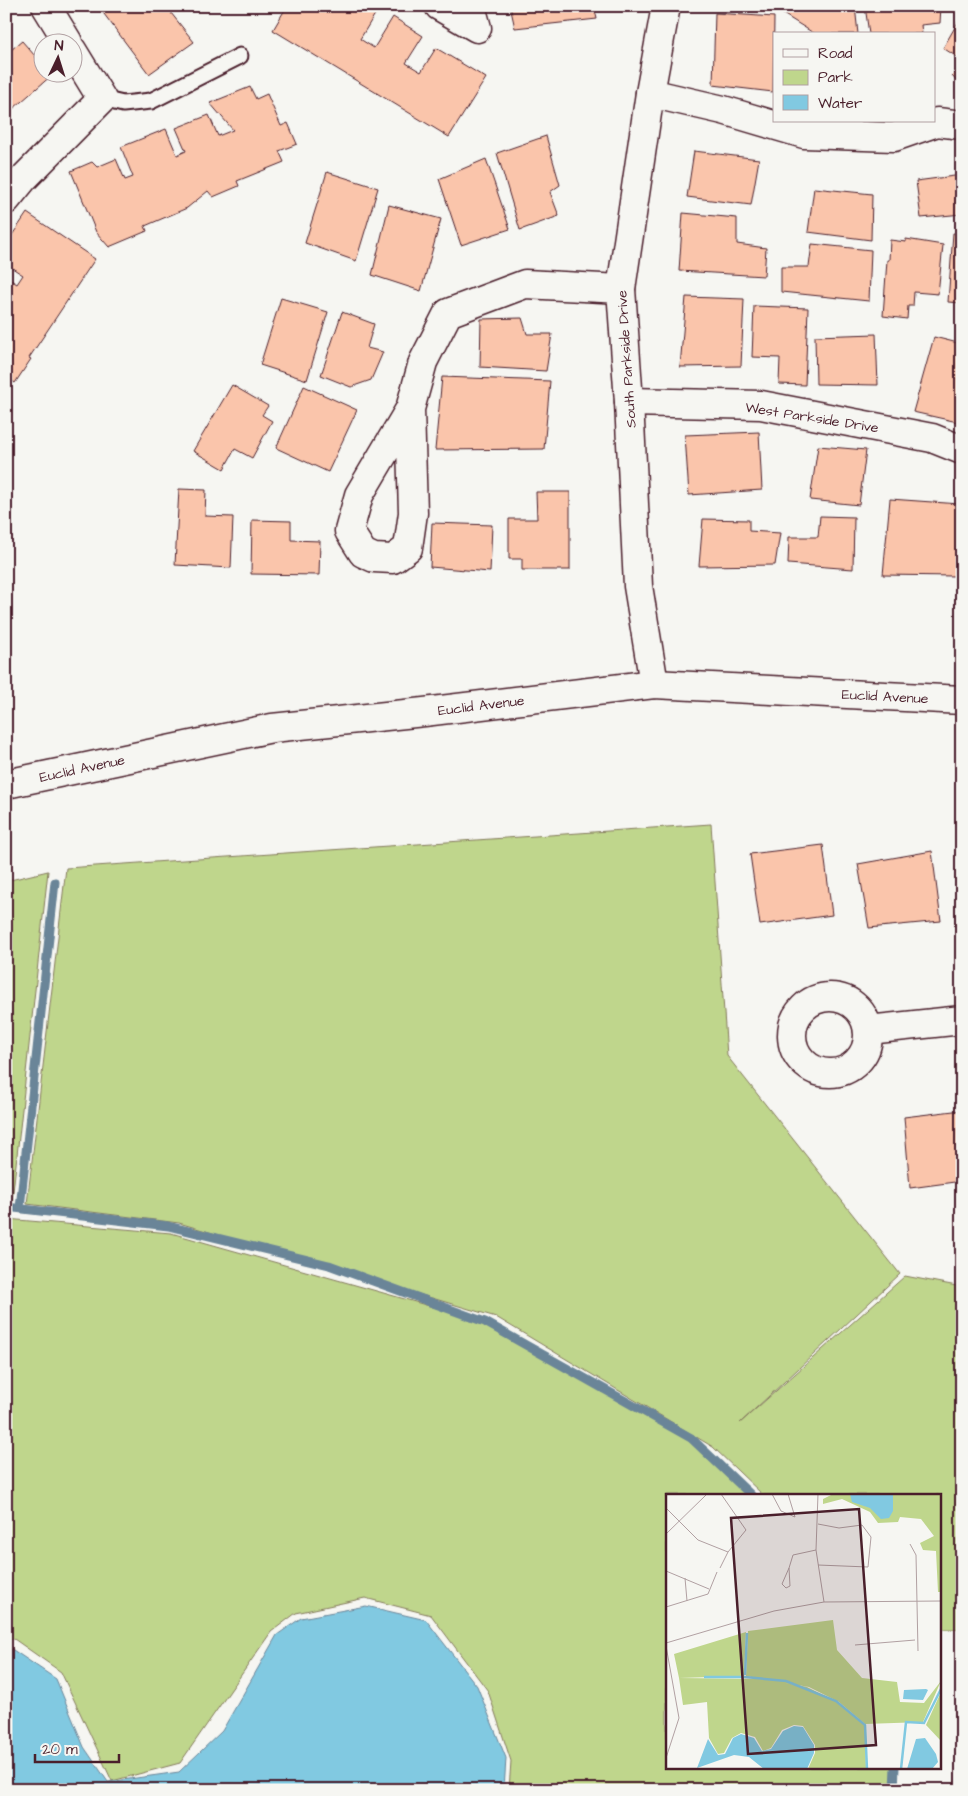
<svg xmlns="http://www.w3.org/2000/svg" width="968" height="1796" font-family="'Architects Daughter',sans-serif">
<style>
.green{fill:#bfd68c;stroke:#847a5c}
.water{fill:#81c9e1;stroke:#6b8598}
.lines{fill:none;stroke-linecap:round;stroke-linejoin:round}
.stream{stroke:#6b8598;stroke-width:9}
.building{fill:#fac5ab;stroke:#4a1f2b}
.service-casing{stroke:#4a1f2b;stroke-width:19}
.minor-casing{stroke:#4a1f2b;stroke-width:31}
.secondary-casing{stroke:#4a1f2b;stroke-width:31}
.service{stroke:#f6f6f2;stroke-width:15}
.minor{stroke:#f6f6f2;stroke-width:28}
.secondary{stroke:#f6f6f2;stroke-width:28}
.labels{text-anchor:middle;stroke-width:5;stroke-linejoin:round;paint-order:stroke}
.street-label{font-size:14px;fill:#4a1f2b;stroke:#f6f6f2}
.inset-river{fill:none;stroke:#81c9e1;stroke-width:2.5}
.inset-road{fill:none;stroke:#b1a0a2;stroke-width:1}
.view{fill:#4a1f2b;fill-opacity:0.15;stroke:#4a1f2b;stroke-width:2.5}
.inset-edge{fill:none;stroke:#4a1f2b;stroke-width:2.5}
</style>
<rect width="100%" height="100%" fill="#f6f6f2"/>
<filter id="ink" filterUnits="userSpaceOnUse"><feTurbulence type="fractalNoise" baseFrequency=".02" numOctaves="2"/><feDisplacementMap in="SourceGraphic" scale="10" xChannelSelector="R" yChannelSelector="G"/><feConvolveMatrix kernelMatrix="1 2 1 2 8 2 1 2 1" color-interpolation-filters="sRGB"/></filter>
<g filter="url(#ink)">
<g class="green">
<polygon points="711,824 727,1056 900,1274 740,1423 905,1276 962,1287 962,1629 939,1629 939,1495 763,1495 713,1447 496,1317 179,1223 27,1204 66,868"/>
<polygon points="48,871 12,1201 6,1201 6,881"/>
<polygon points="6,1219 171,1233 479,1320 703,1449 751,1495 667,1495 667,1767 893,1767 892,1790 509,1790 511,1761 488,1691 431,1615 365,1598 296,1613 271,1632 180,1763 112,1781 61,1672 14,1639 6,1638"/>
</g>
<polygon class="water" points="366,1606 426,1620 477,1686 506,1758 504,1790 6,1790 6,1649 13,1650 56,1679 84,1747 108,1782 179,1772 222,1731 277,1635 301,1618"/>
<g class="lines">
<g class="stream">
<polyline points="6,1207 168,1226 329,1265 485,1322 691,1438 751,1495"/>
<polyline points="20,1208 55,882"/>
<polyline points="894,1790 895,1767"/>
</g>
</g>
<g class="building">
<polygon points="98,6 177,6 171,13 194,42 149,74"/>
<polygon points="287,6 380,6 360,39 374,48 393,17 423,36 406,63 421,72 436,48 486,78 449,137 273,30"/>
<polygon points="510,6 594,6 597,19 515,28"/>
<polygon points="783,6 855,6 858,34 815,34 783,14"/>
<polygon points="865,6 941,6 940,23 921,25 922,34 869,34"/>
<polygon points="715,13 774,17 773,92 713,85"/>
<polygon points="962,15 962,60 943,48"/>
<polygon points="22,41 42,64 42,72 50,72 52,75 6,115 6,54"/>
<polygon points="962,66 962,87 952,76"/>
<polygon points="250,87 256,99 267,94 281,126 288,123 297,144 279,151 284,162 237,181 239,186 213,197 208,191 187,208 145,226 147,231 109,247 96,232 71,171 92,162 97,167 116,159 125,180 133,177 121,147 166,129 177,155 186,151 176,128 209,115 218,136 233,130 210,103"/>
<polygon points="546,136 560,185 550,192 559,216 520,230 497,153"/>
<polygon points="694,151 759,159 751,205 687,197"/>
<polygon points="486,159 510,229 461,245 439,179"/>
<polygon points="327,172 378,188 356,261 305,243"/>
<polygon points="962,175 962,214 921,218 916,181"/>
<polygon points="814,188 872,194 871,240 808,232"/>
<polygon points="389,205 441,219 421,291 372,275"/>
<polygon points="27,213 95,259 29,358 31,359 15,383 7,378 6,380 6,277 17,284 23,275 6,264 6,244"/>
<polygon points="683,213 737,218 737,244 766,248 764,276 679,271"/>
<polygon points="953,233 962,234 962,303 948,302"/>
<polygon points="906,239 943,245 938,294 914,292 913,306 908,306 907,319 883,316 887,260 889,260 890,240 906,242"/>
<polygon points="812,244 871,250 869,301 781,292 781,267 809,267"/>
<polygon points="686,297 744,299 741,366 680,367"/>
<polygon points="281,298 328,312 307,380 260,365"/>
<polygon points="754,306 808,308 805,385 779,384 780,358 752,357"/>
<polygon points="342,312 374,324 367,348 383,352 371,380 351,387 321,375"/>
<polygon points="522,318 527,334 552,334 546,371 480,367 481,319"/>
<polygon points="876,334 878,385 816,384 815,336"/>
<polygon points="934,337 962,344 962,423 913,412"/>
<polygon points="442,377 550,381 544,449 435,450"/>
<polygon points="232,385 268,406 262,415 272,421 252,458 235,449 224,469 193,451"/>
<polygon points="304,386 357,410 328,472 276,448"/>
<polygon points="759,432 762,490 689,495 685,435"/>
<polygon points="818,446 866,450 859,505 810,500"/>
<polygon points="179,489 206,490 205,516 233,517 231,568 175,565"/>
<polygon points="536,492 570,492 570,570 522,570 522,559 509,559 509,519 537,519"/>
<polygon points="890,499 960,504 955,576 883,575"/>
<polygon points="820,516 854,517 853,569 788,564 789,537 818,537"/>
<polygon points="703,519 749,520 749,531 780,533 775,565 699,566"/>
<polygon points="252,520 291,521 291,540 320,541 319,575 251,574"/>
<polygon points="432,523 492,525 490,572 430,567"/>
<polygon points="823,845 832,915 760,925 750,854"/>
<polygon points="932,851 941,921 869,928 858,864"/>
<polygon points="962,1110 962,1181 910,1188 904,1117"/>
</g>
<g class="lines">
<defs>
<polyline id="service" points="102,99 123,104 151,101 240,56"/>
<g id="minor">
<polyline points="46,6 68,42"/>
<polyline points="439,6 477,28 471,6"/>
<polyline points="650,93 723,110 804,134 894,137 937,122 962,125"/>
<polyline points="6,200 24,178 102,99 72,50"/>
<polyline points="629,402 761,405 932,438 962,450"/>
<polyline points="410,409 359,495 349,531 363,553 374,558 393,559 408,548 413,513 410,409 423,362 448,313 525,284 621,289"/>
<polyline points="654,684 638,586 629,402 621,289 650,93 666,6"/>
<circle cx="830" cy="1035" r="38"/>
<polyline points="868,1030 962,1020"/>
</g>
<polyline id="secondary" points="6,784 272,728 424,712 654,684 962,700"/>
</defs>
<use href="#service" class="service-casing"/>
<use href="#minor" class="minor-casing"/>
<use href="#secondary" class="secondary-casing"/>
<use href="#service" class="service"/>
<use href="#minor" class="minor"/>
<use href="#secondary" class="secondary"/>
</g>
</g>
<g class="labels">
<g class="street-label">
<text transform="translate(626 359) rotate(-94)" y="5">South Parkside Drive</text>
<text transform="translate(812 417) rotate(9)" y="5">West Parkside Drive</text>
<text transform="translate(885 696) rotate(3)" y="5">Euclid Avenue</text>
<text transform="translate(481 705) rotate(-7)" y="5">Euclid Avenue</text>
<text transform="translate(82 768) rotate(-12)" y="5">Euclid Avenue</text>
</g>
</g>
<g transform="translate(666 1494)">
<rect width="275" height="275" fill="#f6f6f2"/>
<path d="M167,0H275V98H272L270,57L257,56L254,49L268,42L255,25L234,23L232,28L212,29L204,18L176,5L157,10V5ZM167,126L171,156L196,184L231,188L234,208L258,209L275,187L257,228L199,230L173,208L143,193L80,182L82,137ZM80,138L78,182L13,184L8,160ZM13,184L99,185L141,193L171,208L199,231L200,275H142L149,259V251L137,232L128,231L116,236L105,254L97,257L89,243L75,239L66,244L58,259L52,260L43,244L41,208L17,211ZM275,198V247L260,231Z" fill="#bfd68c"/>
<path d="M184,0H227V17L223,24L215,25L204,14L186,8ZM238,196L260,195L262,196L257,206L237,205ZM128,232L137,233L148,251V259L141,275H98L83,263L68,261L31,274L42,245L52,261L59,260L67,244L75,240L88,244L96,257L105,255L117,237ZM259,244L270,260L272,268L266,275H241L250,245Z" fill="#81c9e1"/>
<path class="inset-river" d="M79,181L81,139M38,183H79L120,187L170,207L199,231L201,275M235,275L240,228L258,229L275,195"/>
<path class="inset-road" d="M106,0L115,17L129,23L122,0M152,0L150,56L158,108M0,14L32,46L62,58L80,36L55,0M152,30L173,34L196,31L205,43L202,73L152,71M0,40L41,0M244,50L250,61L252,157M54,74L62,58M123,74L116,90L120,94L124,92L123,74L127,61L150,56M0,77L43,95M19,84L21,107M0,113L42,100L51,78M0,149L108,117L158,108L275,107M189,151L249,146M0,152L13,224L0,264"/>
<path class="view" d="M193,15L210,251L82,260L65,24Z"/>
<rect width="275" height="275" class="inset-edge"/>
</g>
<rect width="968" height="1796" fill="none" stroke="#f6f6f2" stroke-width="25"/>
<rect x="12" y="12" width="943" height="1771" fill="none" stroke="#4a1f2b" stroke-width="2" filter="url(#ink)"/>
<rect x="773" y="32" width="162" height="90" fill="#f6f6f2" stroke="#b1a0a2"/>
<rect x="783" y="49" width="25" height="8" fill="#f6f6f2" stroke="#b1a0a2"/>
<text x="818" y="58" font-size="15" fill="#4a1f2b">Road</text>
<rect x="783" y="70" width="25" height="15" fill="#bfd68c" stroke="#b1a0a2"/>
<text x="818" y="82" font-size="15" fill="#4a1f2b">Park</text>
<rect x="783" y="95" width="25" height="15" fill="#81c9e1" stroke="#b1a0a2"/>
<text x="818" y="108" font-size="15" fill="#4a1f2b">Water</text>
<g transform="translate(58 58) rotate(4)"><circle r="24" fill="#f6f6f2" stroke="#b1a0a2"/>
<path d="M0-4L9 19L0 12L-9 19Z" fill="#4a1f2b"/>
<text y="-8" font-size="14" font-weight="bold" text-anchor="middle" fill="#4a1f2b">N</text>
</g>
<path d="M35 1754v8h84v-8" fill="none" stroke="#4a1f2b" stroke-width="2.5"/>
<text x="42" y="1754" font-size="15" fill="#4a1f2b" stroke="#f6f6f2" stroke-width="4" paint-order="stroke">20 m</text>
</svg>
